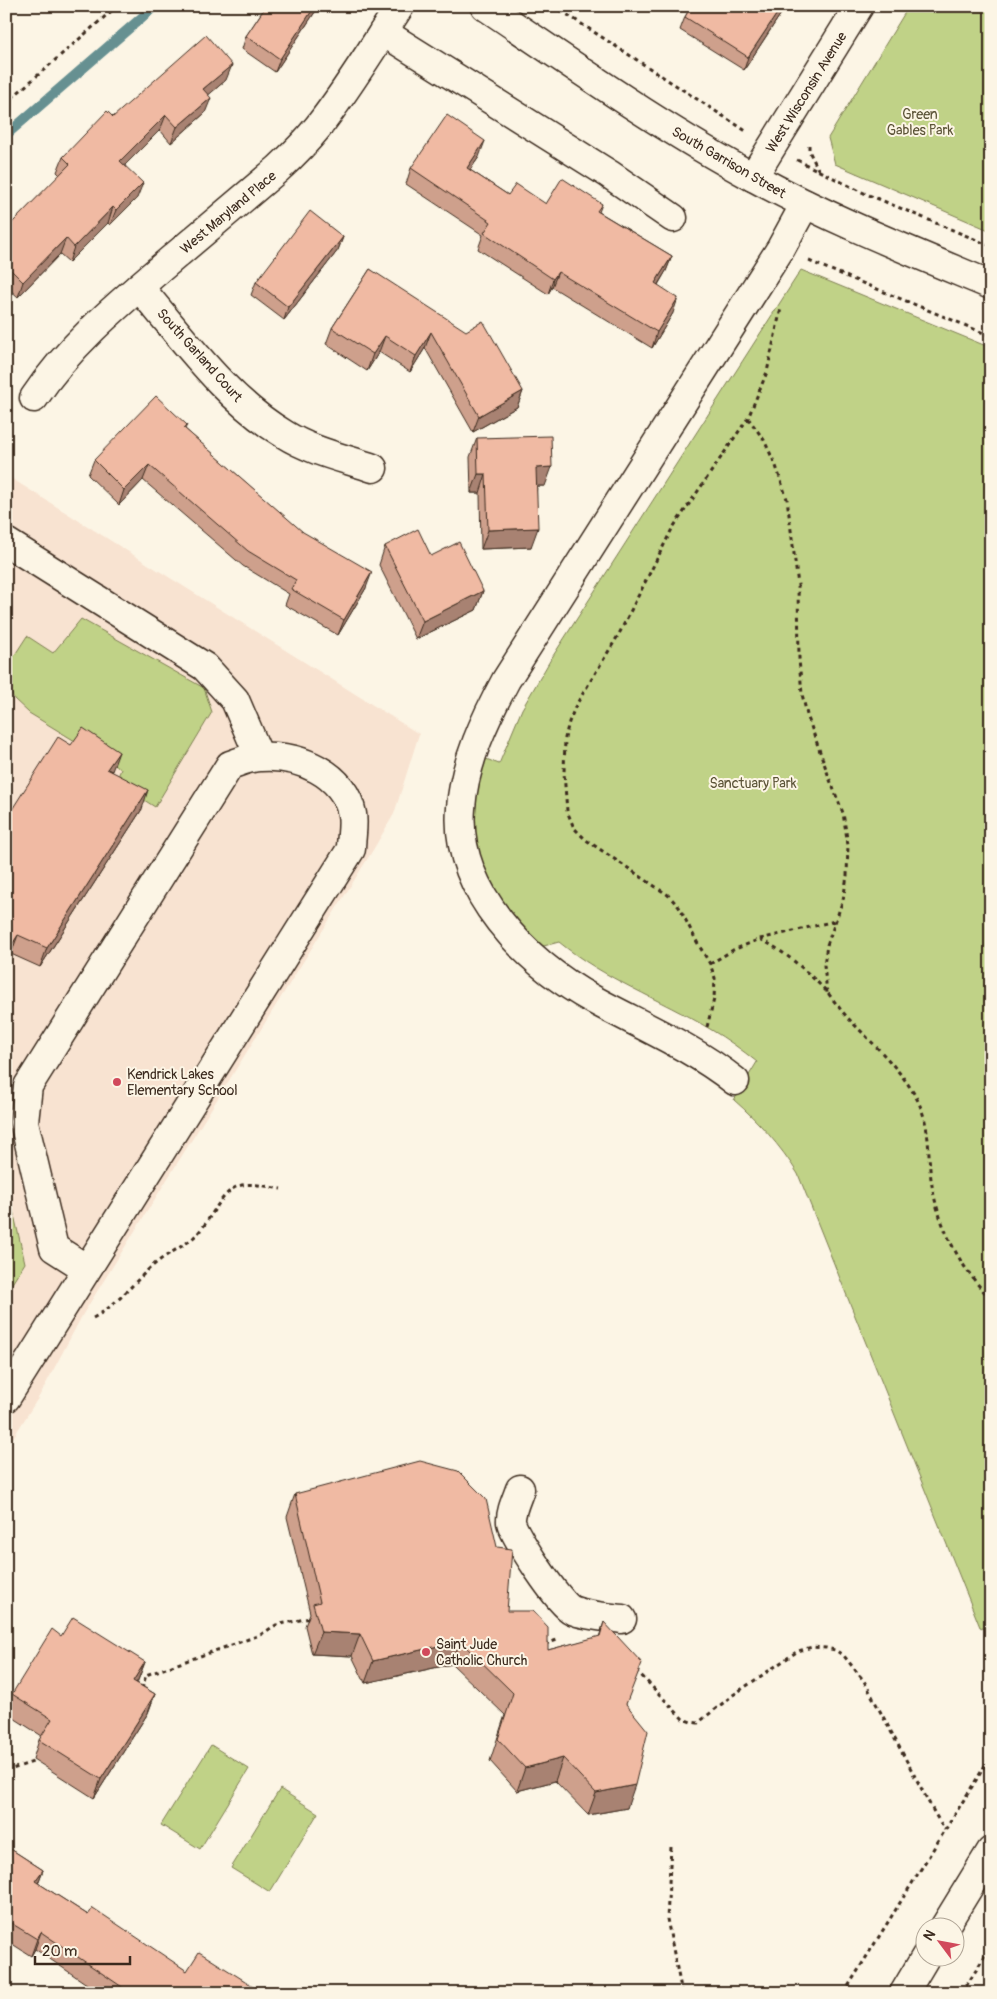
<svg xmlns="http://www.w3.org/2000/svg" width="997" height="1999" font-family="Pangolin,sans-serif">
<style>
.built{fill:#f8e3d1}
.green{fill:#c0d287;stroke:#7e7e52}
.lines{fill:none;stroke-linecap:round;stroke-linejoin:round}
.stream{stroke:#669091;stroke-width:10}
.minor-casing{stroke:#3b2a1e;stroke-width:31}
.major-casing{stroke:#3b2a1e;stroke-width:31}
.path{stroke:#3b2a1e;stroke-width:3;stroke-dasharray:4 4;stroke-linecap:butt}
.minor{stroke:#fcf5e5;stroke-width:28}
.major{stroke:#fcf5e5;stroke-width:28}
.wall{fill:#cea08c;stroke:#3b2a1e}
.shaded-wall{fill:#a88272;stroke:#3b2a1e}
.building{fill:#f0baa3;stroke:#3b2a1e}
.poi-dot{fill:#d1495b;stroke:#fcf5e5;stroke-width:2}
.labels{text-anchor:middle;stroke-width:4;stroke-linejoin:round;paint-order:stroke}
.street-label{font-size:14px;fill:#3b2a1e;stroke:#fcf5e5}
.park-label{font-size:14px;fill:#5c5438;stroke:#fcf5e5}
.poi-label{font-size:14px;fill:#3b2a1e;stroke:#fcf5e5;text-anchor:start}
</style>
<rect width="100%" height="100%" fill="#fcf5e5"/>
<filter id="ink" filterUnits="userSpaceOnUse"><feTurbulence type="fractalNoise" baseFrequency=".02" numOctaves="2"/><feDisplacementMap in="SourceGraphic" scale="10" xChannelSelector="R" yChannelSelector="G"/><feConvolveMatrix kernelMatrix="1 2 1 2 8 2 1 2 1" color-interpolation-filters="sRGB"/></filter>
<g filter="url(#ink)">
<polygon class="built" points="6,475 419,734 394,814 373,850 83,1314 40,1395 6,1449"/>
<g class="green">
<polygon points="909,6 991,6 991,231 835,164 828,138"/>
<path d="M801,270L991,348V1632L980,1627L798,1174C780,1145 759,1122 734,1100L757,1062C742,1050 727,1039 710,1029C660,999 604,979 559,942L540,947L529,946L455,833L476,755L499,764L522,709L551,659Z"/>
<polygon points="81,619 204,688 212,712 155,807 116,782 121,769 29,713 14,699 6,682 7,667 27,636 53,653"/>
<polygon points="6,1180 25,1263 6,1293"/>
<polygon points="211,1745 249,1769 200,1849 161,1825"/>
<polygon points="280,1789 318,1813 270,1892 231,1868"/>
</g>
<g class="lines">
<polyline class="stream" points="6,135 155,6"/>
<defs>
<g id="minor">
<polyline points="383,32 609,174 673,218"/>
<polyline points="753,177 859,6"/>
<path d="M139,287C183,338 225,399 284,434C311,451 343,458 373,468"/>
<path d="M34,398C68,347 115,307 161,268C200,235 239,202 278,169C292,156 306,142 318,127C348,89 373,47 400,6"/>
<polyline points="6,542 205,667 235,700 259,756"/>
<path d="M735,1081C692,1047 642,1026 594,1000C527,963 454,891 461,808C464,763 485,719 506,680L781,248L805,204"/>
<path d="M6,1398L351,849C351,838 354,825 352,814C344,773 298,754 260,757C250,757 239,762 230,765L28,1086L24,1122L54,1248L87,1269"/>
<path d="M520,1489C517,1498 510,1512 511,1522C514,1536 559,1604 572,1610C587,1616 606,1617 622,1619"/>
<polyline points="945,1926 991,1851"/>
<polyline points="904,1993 926,1956"/>
</g>
<path id="major" d="M485,6C573,65 660,127 753,177C830,219 910,251 991,285"/>
</defs>
<use href="#minor" class="minor-casing"/>
<use href="#major" class="major-casing"/>
<g class="path">
<polyline points="554,6 746,131"/>
<polyline points="6,103 117,6"/>
<polyline points="809,145 809,151 819,171"/>
<polyline points="797,160 864,193 991,246"/>
<polyline points="809,261 991,336"/>
<polyline points="748,418 764,440 776,466 787,499 798,585 799,659 802,694 807,715 830,780 843,813 848,845 847,876 843,900 827,945 824,965 827,993"/>
<path d="M760,939C786,952 808,972 828,993C834,1001 840,1009 847,1017C870,1041 912,1079 922,1111C930,1133 928,1156 931,1179C937,1223 959,1267 991,1299"/>
<polyline points="710,964 733,950 760,939 835,921"/>
<polyline points="707,1027 714,999 715,978 710,964 697,942 679,907 668,895 586,840 574,828 567,811 564,773 565,738 569,722 576,705 619,634 672,529 748,418 767,372 781,308"/>
<path d="M93,1318C119,1304 134,1281 156,1263C168,1253 183,1247 194,1237C209,1224 219,1195 236,1187C249,1181 267,1187 281,1189"/>
<polyline points="545,1644 560,1639"/>
<polyline points="636,1670 683,1719 691,1722 698,1723 733,1695 798,1651 812,1647 826,1648 835,1650 844,1656 864,1681 935,1814 945,1830"/>
<polyline points="142,1689 146,1675 260,1635 276,1625 310,1618"/>
<polyline points="6,1771 36,1761"/>
<polyline points="671,1847 667,1919 682,1993"/>
<polyline points="844,1993 991,1756"/>
<polyline points="962,1993 991,1946"/>
</g>
<use href="#minor" class="minor"/>
<use href="#major" class="major"/>
</g>
<g class="wall">
<polygon points="266,6 319,6 275,72 242,49 246,36"/>
<polygon points="691,6 786,6 744,70 680,30 685,17"/>
<polygon points="226,80 208,95 205,113 171,143 160,130 125,165 137,198 110,225 108,223 69,262 60,254 18,297 6,286 6,229 60,175 57,172 63,157 113,117"/>
<polygon points="479,157 470,170 508,195 546,204 602,204 599,212 672,256 666,271 658,285 673,313 652,348 552,287 548,294 478,249 483,235 406,184 411,168"/>
<polygon points="343,237 338,250 284,320 251,295 256,282"/>
<polygon points="370,269 523,391 517,407 473,432 425,348 410,372 379,352 367,371 326,344 332,328"/>
<polygon points="187,425 185,429 366,588 338,635 285,605 289,594 243,566 143,480 119,505 88,475 94,460"/>
<polygon points="477,438 545,486 537,486 531,547 481,549 480,493 471,493 470,457"/>
<polygon points="385,546 431,556 483,591 476,610 416,639 379,565"/>
<polygon points="112,771 142,809 40,967 11,954 6,819"/>
<polygon points="295,1494 507,1611 548,1650 599,1637 604,1622 626,1704 627,1808 588,1815 555,1781 517,1791 490,1761 505,1715 452,1664 365,1683 352,1656 312,1654 305,1626 310,1613 287,1517"/>
<polygon points="61,1636 145,1662 137,1683 155,1694 148,1713 94,1798 33,1759 39,1740 42,1736 6,1713 6,1708 12,1694"/>
<polygon points="6,1846 43,1870 38,1883 88,1915 187,1971 264,1993 100,1993 35,1949 31,1956 6,1940"/>
</g>
<g class="shaded-wall">
<polygon points="315,6 319,6 275,72 280,59"/>
<polygon points="782,6 786,6 744,70 748,57"/>
<polygon points="232,65 226,80 198,104 203,89"/>
<polygon points="211,98 205,113 171,143 177,127"/>
<polygon points="166,115 160,130 114,176 120,161"/>
<polygon points="485,141 479,157 461,183 467,168"/>
<polygon points="143,183 137,198 110,225 116,210"/>
<polygon points="113,207 108,223 69,262 74,247"/>
<polygon points="343,237 338,250 284,320 288,307"/>
<polygon points="66,238 60,254 18,297 23,282"/>
<polygon points="672,256 666,271 649,299 655,283"/>
<polygon points="558,272 552,287 548,294 553,279"/>
<polygon points="678,298 673,313 652,348 657,332"/>
<polygon points="431,332 425,348 410,372 416,356"/>
<polygon points="385,336 379,352 367,371 373,354"/>
<polygon points="523,391 517,407 473,432 479,416"/>
<polygon points="149,465 143,480 119,505 124,490"/>
<polygon points="552,467 545,486 530,486 536,468"/>
<polygon points="478,474 486,474 480,493 471,493"/>
<polygon points="538,528 531,547 481,549 488,530"/>
<polygon points="372,572 366,588 338,635 344,620"/>
<polygon points="483,591 476,610 416,639 423,621"/>
<polygon points="119,752 112,771 107,769"/>
<polygon points="148,790 142,809 40,967 47,948"/>
<polygon points="18,935 11,954 6,962 6,954"/>
<polygon points="321,1632 360,1634 352,1656 312,1654"/>
<polygon points="460,1641 452,1664 365,1683 373,1661"/>
<polygon points="145,1662 138,1680 126,1699 133,1681"/>
<polygon points="155,1694 148,1713 94,1798 101,1779"/>
<polygon points="563,1758 555,1781 517,1791 525,1768"/>
<polygon points="635,1785 627,1808 588,1815 596,1793"/>
<polygon points="43,1870 37,1886 35,1881"/>
<polygon points="41,1932 35,1949 31,1956 37,1939"/>
</g>
<g class="building">
<polygon points="266,6 315,6 280,59 246,36"/>
<polygon points="691,6 782,6 748,57 685,17"/>
<polygon points="206,35 232,65 203,89 211,98 177,127 166,115 120,161 143,183 116,210 113,207 74,247 66,238 23,282 6,265 6,229 70,164 63,157 107,111 113,117"/>
<polygon points="447,115 485,141 467,168 508,195 516,184 546,204 562,178 602,204 597,211 672,256 655,283 678,298 657,332 558,272 553,279 484,233 491,222 411,168"/>
<polygon points="310,211 343,237 288,307 256,282"/>
<polygon points="370,269 466,331 483,321 523,391 479,416 431,332 416,356 385,336 373,354 332,328"/>
<polygon points="156,396 187,425 184,428 303,532 372,572 344,620 291,589 296,580 248,551 149,465 124,490 94,460"/>
<polygon points="551,436 552,467 536,468 538,528 488,530 486,474 478,474 477,438"/>
<polygon points="418,529 431,556 459,542 483,591 423,621 385,546"/>
<polygon points="83,728 119,752 107,769 148,790 47,948 18,935 6,954 6,819 58,737 71,745"/>
<polygon points="420,1461 458,1471 486,1499 497,1547 512,1549 507,1611 533,1611 548,1627 548,1650 600,1636 604,1622 642,1663 626,1704 648,1731 635,1785 596,1793 563,1758 525,1768 498,1739 513,1693 460,1641 373,1661 360,1634 321,1632 313,1604 320,1602 295,1494"/>
<polygon points="73,1617 145,1662 133,1681 155,1694 101,1779 39,1740 52,1719 12,1694 52,1629 61,1636"/>
<polygon points="6,1846 43,1870 35,1881 88,1915 93,1908 187,1971 199,1952 264,1993 131,1993 41,1932 37,1939 6,1920"/>
</g>
</g>
<g class="poi-dot">
<circle cx="117" cy="1082" r="5"/>
<circle cx="426" cy="1652" r="5"/>
</g>
<g class="labels">
<g class="street-label">
<text transform="translate(806 92) rotate(-58)" y="5">West Wisconsin Avenue</text>
<text transform="translate(729 162) rotate(30)" y="5">South Garrison Street</text>
<text transform="translate(228 212) rotate(-40)" y="5">West Maryland Place</text>
<text transform="translate(200 355) rotate(48)" y="5">South Garland Court</text>
</g>
<g class="park-label">
<text x="920" y="119">Green<tspan x="920" dy="16">Gables Park</tspan></text>
<text x="753" y="788">Sanctuary Park</text>
</g>
<g class="poi-label">
<text x="127" y="1079">Kendrick Lakes<tspan x="127" dy="16">Elementary School</tspan></text>
<text x="436" y="1649">Saint Jude<tspan x="436" dy="16">Catholic Church</tspan></text>
</g>
</g>
<rect width="997" height="1999" fill="none" stroke="#fcf5e5" stroke-width="25"/>
<rect x="12" y="12" width="972" height="1974" fill="none" stroke="#3b2a1e" stroke-width="2" filter="url(#ink)"/>
<g transform="translate(940 1942) rotate(302)"><circle r="24" fill="#fcf5e5" stroke="#afa495"/>
<path d="M0-4L9 19L0 12L-9 19Z" fill="#d1495b"/>
<text y="-8" font-size="14" font-weight="bold" text-anchor="middle" fill="#3b2a1e">N</text>
</g>
<path d="M35 1956v8h95v-8" fill="none" stroke="#3b2a1e" stroke-width="2.5"/>
<text x="42" y="1956" font-size="15" fill="#3b2a1e" stroke="#fcf5e5" stroke-width="4" paint-order="stroke">20 m</text>
</svg>
